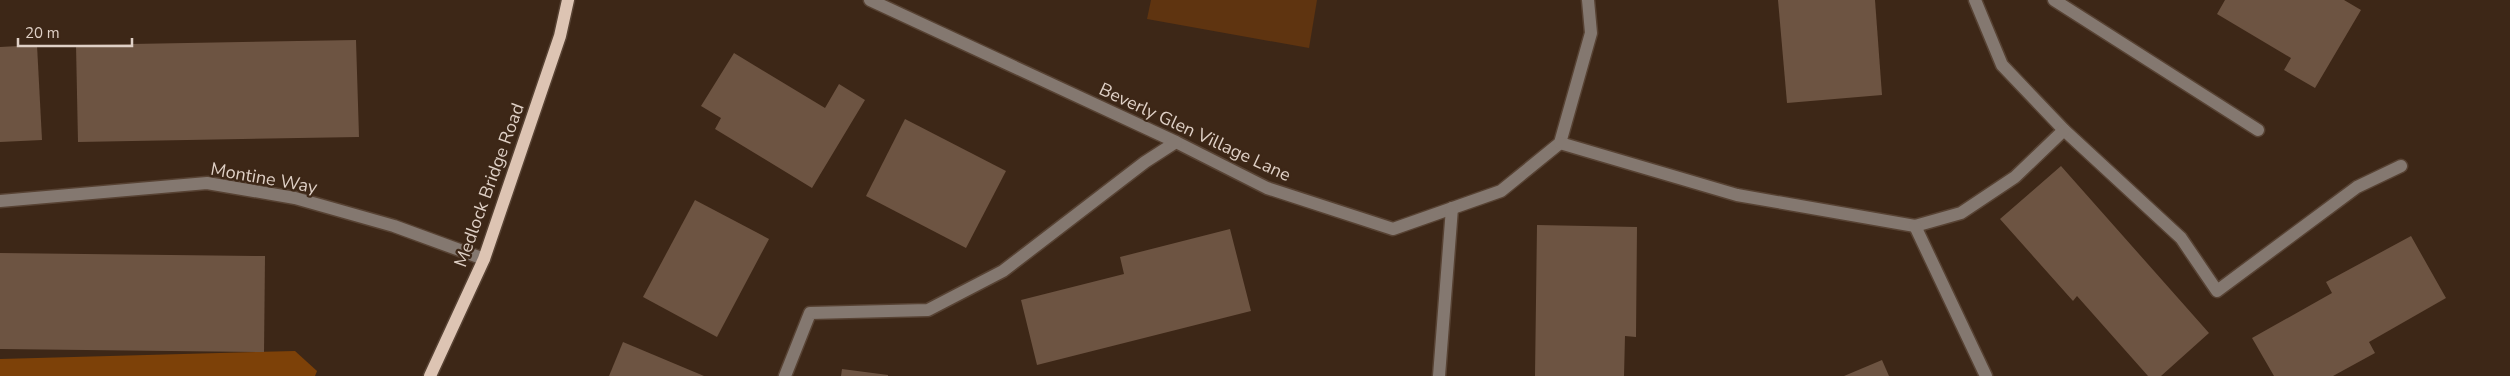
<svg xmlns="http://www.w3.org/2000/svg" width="2510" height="376" font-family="'Nunito Sans',sans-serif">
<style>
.green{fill:#5f3410}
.forest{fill:#7d4108}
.building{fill:#6d5442}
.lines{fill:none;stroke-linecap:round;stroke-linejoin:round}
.minor-casing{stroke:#574233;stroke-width:15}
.major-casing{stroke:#574233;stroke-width:15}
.minor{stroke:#847870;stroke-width:12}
.major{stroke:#ddc4b3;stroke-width:12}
.labels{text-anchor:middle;stroke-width:4.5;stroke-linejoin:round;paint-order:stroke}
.street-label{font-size:18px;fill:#dfd0c6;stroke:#3d2717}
</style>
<rect width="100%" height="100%" fill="#3d2717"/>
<polygon class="green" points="1151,0 1317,0 1309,48 1147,19"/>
<polygon class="forest" points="295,351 317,371 315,376 0,376 0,359"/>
<g class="building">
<polygon points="1778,0 1875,0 1882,95 1787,103"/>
<polygon points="2225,0 2344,0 2361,10 2315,88 2284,70 2291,58 2217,14"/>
<polygon points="356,40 359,137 78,142 76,45"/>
<polygon points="37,45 42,140 0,142 0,47"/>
<polygon points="734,53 825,108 839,84 865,100 812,188 715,129 721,118 701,106"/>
<polygon points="905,119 1006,171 966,248 866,196"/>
<polygon points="2061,166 2209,333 2161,376 2148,376 2077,296 2073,301 2000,219"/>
<polygon points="695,200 769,239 717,337 643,297"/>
<polygon points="1537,225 1637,227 1636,337 1625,336 1624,376 1535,376"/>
<polygon points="1230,229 1251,311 1037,365 1021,300 1124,274 1120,257"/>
<polygon points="2411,236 2446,298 2369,342 2375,353 2333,376 2274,376 2252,338 2332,293 2326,282"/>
<polygon points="0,253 265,256 264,352 0,349"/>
<polygon points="623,342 704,376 609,376"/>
<polygon points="1882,360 1889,376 1844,376"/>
<polygon points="842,369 888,375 888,376 841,376"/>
</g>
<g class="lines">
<defs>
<g id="minor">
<polyline points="870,0 1176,142 1267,188 1393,229 1501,191 1560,143 1591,33 1588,0"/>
<polyline points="1975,0 2002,65 2064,130 2181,238 2217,291 2357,187 2401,166"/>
<polyline points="2054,0 2258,130"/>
<polyline points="1560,143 1737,195 1915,226 1961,213 2015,177 2064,130"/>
<polyline points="0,201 207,183 295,198 394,226 484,259"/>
<polyline points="1915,226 1986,376"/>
<polyline points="785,376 810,313 928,310 1003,271 1145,162 1176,142"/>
<polyline points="1439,376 1452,208"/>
</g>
<polyline id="major" points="430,376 484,259 560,36 568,0"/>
</defs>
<use href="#minor" class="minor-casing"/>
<use href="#major" class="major-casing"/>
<use href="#minor" class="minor"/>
<use href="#major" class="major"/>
</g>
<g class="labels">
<g class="street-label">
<text transform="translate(1195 132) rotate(25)" y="6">Beverly Glen Village Lane</text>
<text transform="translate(264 178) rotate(10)" y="6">Montine Way</text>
<text transform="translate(489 185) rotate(-70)" y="6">Medlock Bridge Road</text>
</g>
</g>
<path d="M18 38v8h114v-8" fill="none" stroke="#dfd0c6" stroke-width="2.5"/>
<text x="25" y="38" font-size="15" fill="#dfd0c6" stroke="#3d2717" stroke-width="4" paint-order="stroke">20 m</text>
</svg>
